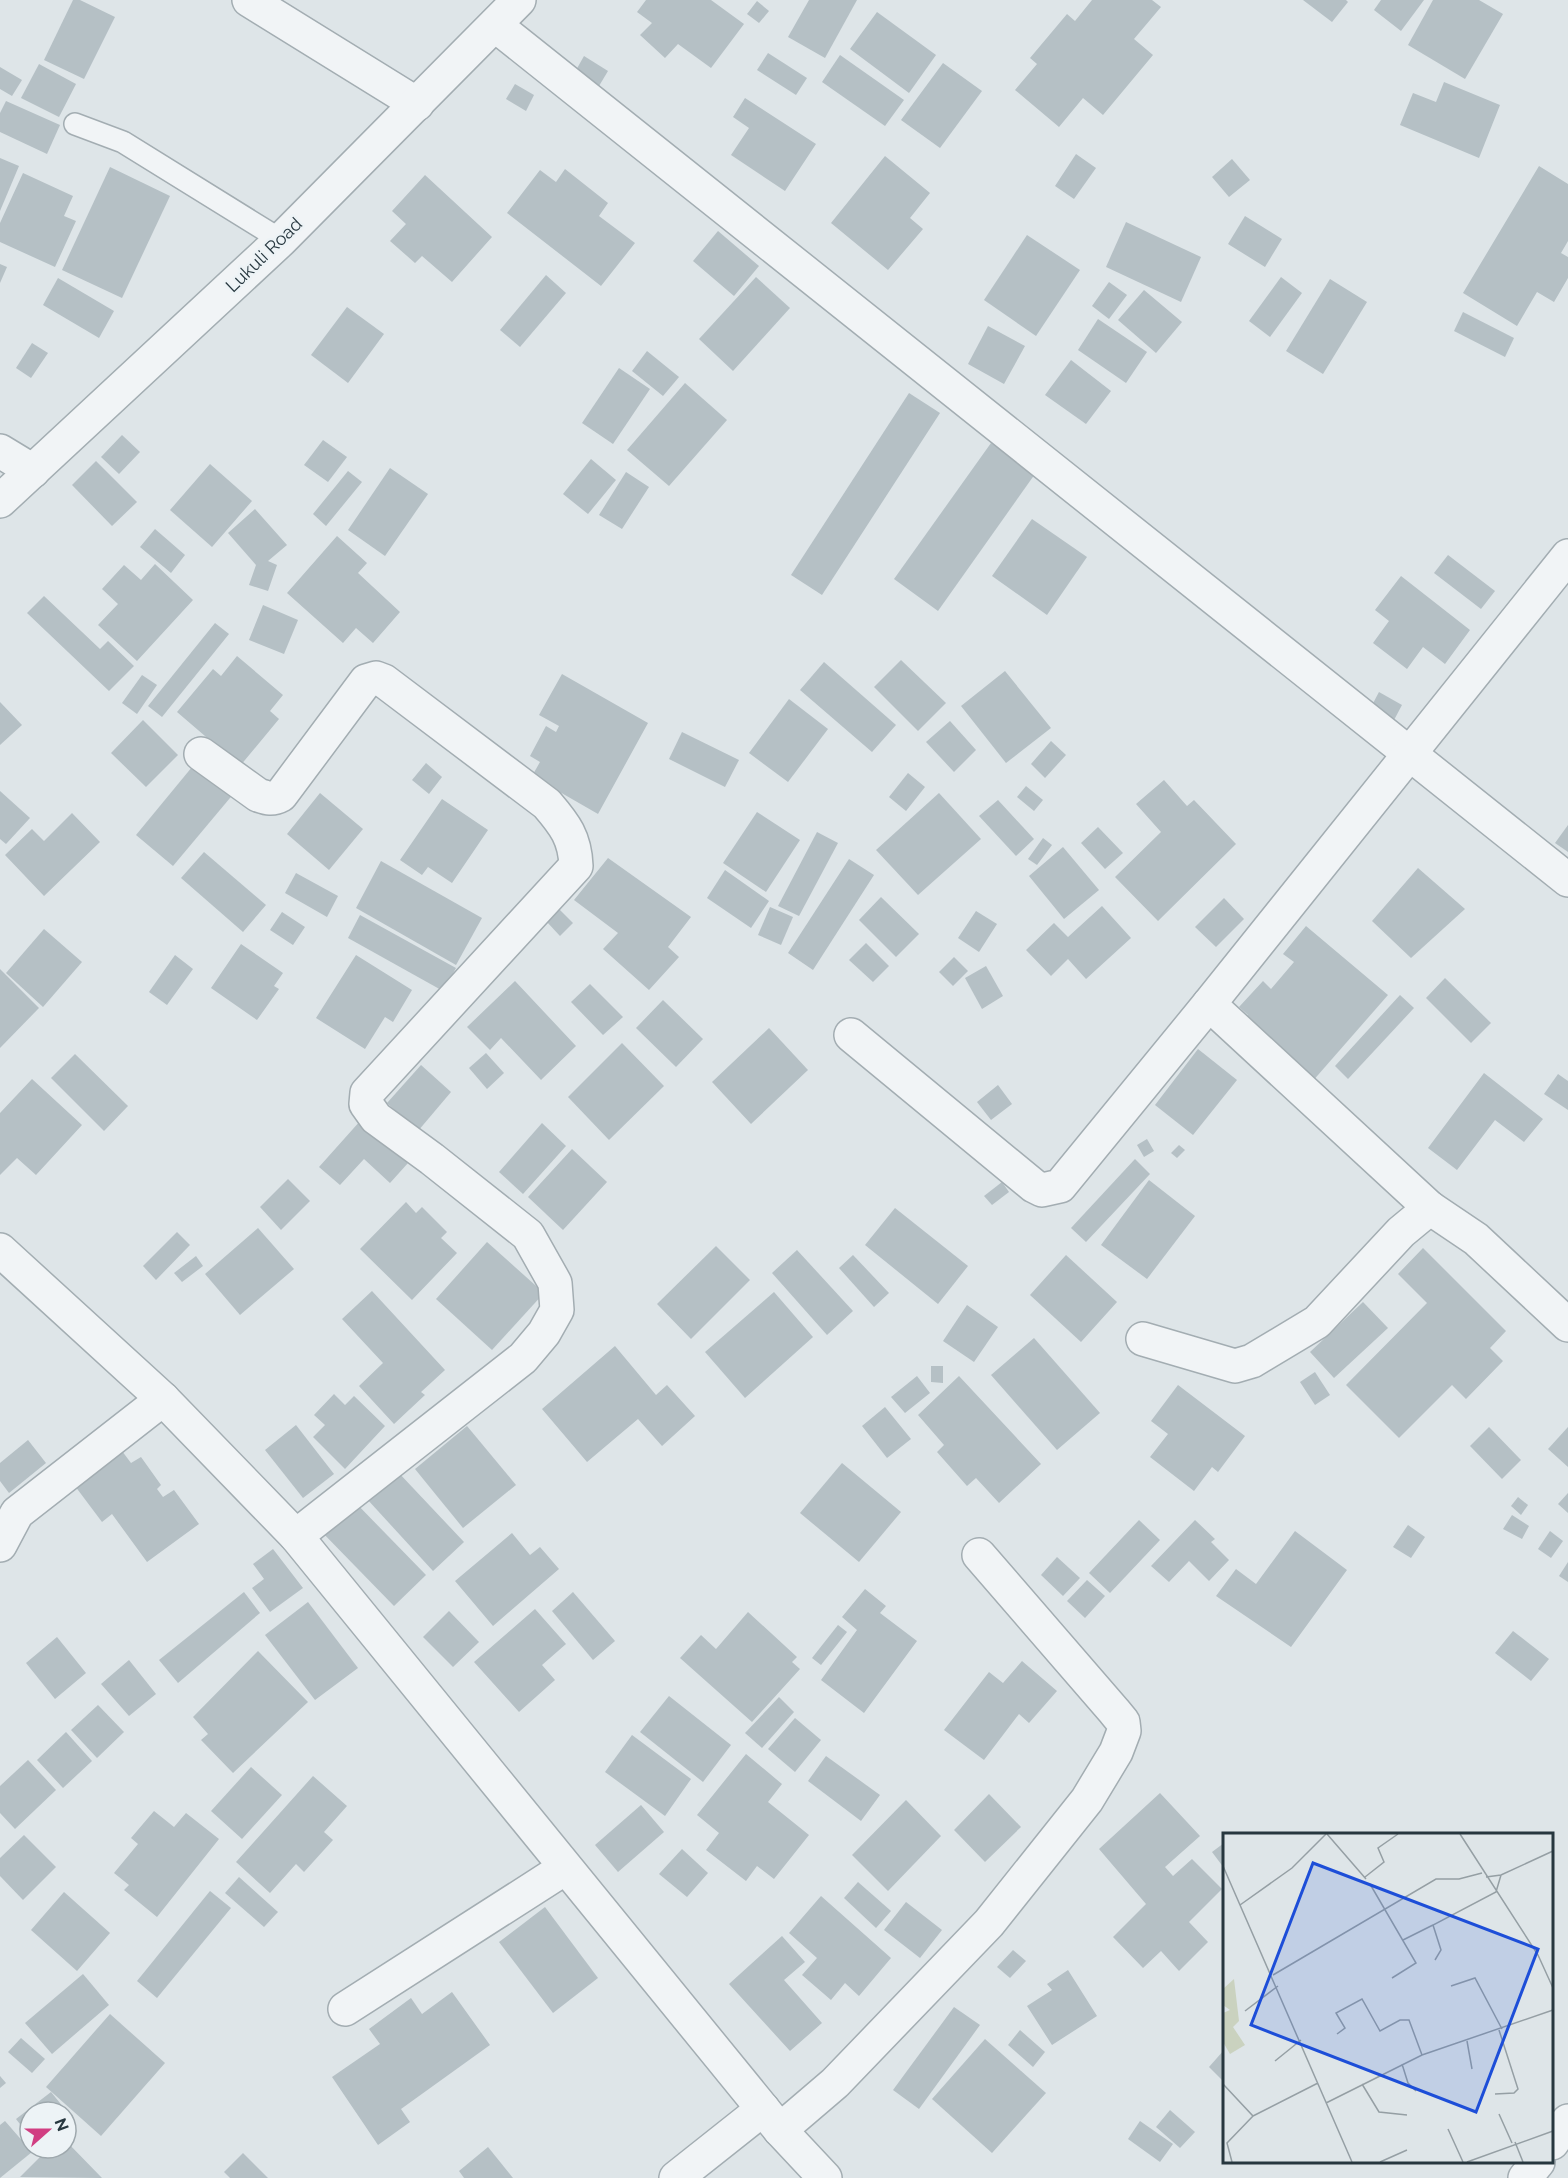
<svg xmlns="http://www.w3.org/2000/svg" width="1568" height="2178" font-family="Raleway,sans-serif">
<style>
.building{fill:#b5c0c5}
.lines{fill:none;stroke-linecap:round;stroke-linejoin:round}
.service-casing{stroke:#a3adb2;stroke-width:24}
.minor-casing{stroke:#a3adb2;stroke-width:36}
.tertiary-casing{stroke:#a3adb2;stroke-width:36}
.service{stroke:#f1f4f6;stroke-width:21}
.minor{stroke:#f1f4f6;stroke-width:33}
.tertiary{stroke:#f1f4f6;stroke-width:33}
.labels{text-anchor:middle;stroke-width:5;stroke-linejoin:round;paint-order:stroke}
.street-label{font-size:18px;fill:#27373f;stroke:#edf3f6}
.inset-road{fill:none;stroke:#959fa4;stroke-width:1.5}
.view{fill:#1d4ed8;fill-opacity:0.15;stroke:#1d4ed8;stroke-width:3}
.inset-edge{fill:none;stroke:#27373f;stroke-width:3}
</style>
<rect width="100%" height="100%" fill="#dee5e8"/>
<g class="building">
<polygon points="73,0 80,0 115,17 84,79 44,60"/>
<polygon points="646,0 711,0 744,24 711,68 678,44 665,58 640,35 652,23 637,12"/>
<polygon points="809,0 857,0 825,58 788,37"/>
<polygon points="1092,0 1152,0 1161,7 1134,39 1153,55 1103,115 1083,98 1059,127 1015,90 1037,64 1030,58 1067,14 1075,21"/>
<polygon points="1303,0 1346,0 1348,2 1332,22"/>
<polygon points="1381,0 1424,0 1401,31 1374,10"/>
<polygon points="1433,0 1479,0 1503,14 1465,79 1408,45"/>
<polygon points="757,1 769,11 759,23 747,14"/>
<polygon points="877,12 936,55 909,93 850,49"/>
<polygon points="768,53 807,78 796,95 757,70"/>
<polygon points="840,55 904,100 885,126 822,82"/>
<polygon points="584,56 608,71 599,86 575,72"/>
<polygon points="943,63 982,91 940,148 901,120"/>
<polygon points="39,64 76,84 59,117 21,98"/>
<polygon points="0,67 22,80 12,96 0,89"/>
<polygon points="1444,82 1500,105 1479,158 1400,125 1413,93 1436,102"/>
<polygon points="515,84 534,95 526,111 506,99"/>
<polygon points="745,98 816,144 785,191 731,155 749,128 733,117"/>
<polygon points="6,101 60,125 47,154 0,132 0,113"/>
<polygon points="1076,154 1096,168 1074,199 1055,186"/>
<polygon points="885,156 930,193 910,218 923,229 888,270 831,223"/>
<polygon points="0,158 19,166 0,211"/>
<polygon points="1232,159 1250,180 1229,197 1212,177"/>
<polygon points="1539,166 1568,184 1568,241 1561,253 1568,257 1568,278 1554,302 1537,292 1517,326 1463,293"/>
<polygon points="110,167 170,196 122,298 62,270"/>
<polygon points="565,169 608,203 599,216 635,243 601,286 507,213 540,170 556,182"/>
<polygon points="23,173 73,196 64,216 76,221 55,267 0,242 0,223"/>
<polygon points="425,175 492,237 452,282 422,256 415,263 390,241 406,224 392,211"/>
<polygon points="1245,216 1282,239 1265,267 1228,244"/>
<polygon points="1126,222 1201,257 1181,302 1106,267"/>
<polygon points="718,231 759,266 734,296 693,261"/>
<polygon points="1027,235 1080,270 1036,336 984,300"/>
<polygon points="0,264 7,267 0,283"/>
<polygon points="546,275 566,293 520,347 500,330"/>
<polygon points="756,277 790,308 733,371 699,339"/>
<polygon points="1281,277 1302,293 1270,337 1249,321"/>
<polygon points="58,278 114,311 99,338 43,305"/>
<polygon points="1330,279 1367,302 1323,374 1286,351"/>
<polygon points="1109,282 1127,295 1109,319 1092,306"/>
<polygon points="1144,290 1182,322 1156,353 1118,320"/>
<polygon points="347,307 384,334 348,383 311,355"/>
<polygon points="1463,312 1514,338 1505,357 1454,331"/>
<polygon points="1098,319 1147,352 1126,383 1078,350"/>
<polygon points="988,326 1025,346 1004,384 968,364"/>
<polygon points="32,343 48,353 31,378 16,368"/>
<polygon points="647,351 679,377 663,396 632,371"/>
<polygon points="1071,360 1111,391 1086,424 1045,395"/>
<polygon points="619,368 650,389 613,444 582,423"/>
<polygon points="685,383 727,420 669,486 627,450"/>
<polygon points="909,393 940,413 822,595 791,575"/>
<polygon points="122,435 140,452 119,474 101,457"/>
<polygon points="323,440 347,457 328,482 304,465"/>
<polygon points="991,443 1035,474 938,611 894,579"/>
<polygon points="591,459 616,480 588,514 563,494"/>
<polygon points="96,461 137,502 112,526 72,485"/>
<polygon points="210,464 252,501 212,547 170,510"/>
<polygon points="390,468 428,494 385,556 348,530"/>
<polygon points="348,471 362,482 326,526 313,514"/>
<polygon points="626,472 649,487 622,529 599,515"/>
<polygon points="255,509 287,545 268,561 277,565 268,591 249,585 256,565 228,533"/>
<polygon points="1032,519 1087,557 1047,615 992,576"/>
<polygon points="155,529 185,555 171,573 140,547"/>
<polygon points="337,536 367,563 358,573 400,612 373,643 356,628 343,643 287,593"/>
<polygon points="1448,555 1495,591 1481,609 1434,573"/>
<polygon points="155,564 193,600 137,661 98,625 118,604 102,589 124,565 141,580"/>
<polygon points="1401,576 1470,630 1445,664 1423,647 1407,669 1373,643 1389,621 1375,610"/>
<polygon points="44,596 100,649 108,641 134,666 109,691 27,613"/>
<polygon points="263,605 298,620 284,654 249,640"/>
<polygon points="215,623 229,634 162,717 148,706"/>
<polygon points="237,656 283,695 270,711 279,719 240,766 177,712 213,669 221,676"/>
<polygon points="901,660 946,703 918,731 874,687"/>
<polygon points="824,662 896,725 872,752 800,690"/>
<polygon points="1005,671 1051,728 1006,763 961,706"/>
<polygon points="562,674 648,723 598,814 532,776 540,762 530,756 546,726 556,732 559,726 539,715"/>
<polygon points="142,675 157,685 137,714 122,703"/>
<polygon points="1379,692 1402,705 1394,720 1371,707"/>
<polygon points="789,699 828,729 788,782 749,753"/>
<polygon points="0,702 22,725 0,745"/>
<polygon points="143,720 178,755 146,787 111,753"/>
<polygon points="950,721 976,750 954,772 926,742"/>
<polygon points="682,732 739,760 725,787 669,759"/>
<polygon points="1051,741 1066,755 1045,778 1031,764"/>
<polygon points="197,761 235,792 173,866 136,835"/>
<polygon points="426,763 442,777 429,794 412,780"/>
<polygon points="908,773 925,787 906,811 889,797"/>
<polygon points="1164,780 1187,806 1194,800 1236,844 1158,921 1115,877 1161,832 1136,804"/>
<polygon points="1026,786 1043,800 1034,811 1017,797"/>
<polygon points="0,791 30,818 6,844 0,839"/>
<polygon points="320,793 363,829 329,870 287,834"/>
<polygon points="939,793 981,839 918,895 876,850"/>
<polygon points="442,799 488,830 452,883 428,867 422,875 400,860"/>
<polygon points="998,800 1034,839 1016,856 979,816"/>
<polygon points="757,812 800,840 766,892 723,863"/>
<polygon points="72,813 100,842 44,896 5,855 32,829 44,841"/>
<polygon points="1568,825 1568,852 1555,843"/>
<polygon points="1098,827 1123,853 1105,869 1081,843"/>
<polygon points="817,832 838,843 799,916 778,906"/>
<polygon points="1043,838 1052,845 1037,865 1028,859"/>
<polygon points="1063,847 1099,890 1064,919 1029,876"/>
<polygon points="204,852 266,905 243,932 181,878"/>
<polygon points="608,858 691,917 668,947 679,957 649,990 603,949 618,933 574,900"/>
<polygon points="849,859 874,875 813,970 788,953"/>
<polygon points="381,861 482,918 456,965 356,908"/>
<polygon points="1418,868 1465,909 1411,958 1372,921"/>
<polygon points="725,870 769,901 751,928 707,898"/>
<polygon points="296,873 338,896 327,917 285,893"/>
<polygon points="881,897 919,934 896,957 859,920"/>
<polygon points="1224,898 1244,919 1216,947 1195,927"/>
<polygon points="1102,906 1131,938 1086,979 1068,959 1051,976 1026,950 1054,923 1068,937"/>
<polygon points="770,907 793,917 781,945 758,935"/>
<polygon points="559,909 573,923 560,936 546,921"/>
<polygon points="976,911 997,924 979,952 958,938"/>
<polygon points="282,912 305,927 293,945 270,930"/>
<polygon points="360,915 456,968 443,991 348,938"/>
<polygon points="1306,926 1388,995 1311,1083 1242,1023 1248,1015 1239,1007 1263,981 1271,989 1294,962 1283,954"/>
<polygon points="44,929 82,962 43,1007 6,973"/>
<polygon points="866,943 889,966 873,982 849,960"/>
<polygon points="241,944 283,973 274,986 279,989 257,1020 211,988"/>
<polygon points="175,955 193,969 167,1005 149,992"/>
<polygon points="356,955 412,990 393,1022 385,1017 365,1049 316,1018"/>
<polygon points="954,957 968,971 953,986 939,972"/>
<polygon points="986,966 1003,996 982,1009 965,978"/>
<polygon points="0,969 39,1008 0,1048"/>
<polygon points="1445,978 1491,1023 1471,1043 1426,998"/>
<polygon points="515,981 576,1046 541,1080 501,1038 490,1050 467,1027"/>
<polygon points="590,984 623,1017 603,1035 571,1002"/>
<polygon points="1400,995 1414,1008 1348,1079 1335,1066"/>
<polygon points="663,1000 703,1039 676,1067 636,1028"/>
<polygon points="769,1028 808,1070 751,1124 712,1082"/>
<polygon points="622,1043 664,1086 609,1140 568,1097"/>
<polygon points="1198,1049 1237,1080 1193,1135 1155,1105"/>
<polygon points="486,1053 504,1073 487,1089 469,1068"/>
<polygon points="75,1054 128,1106 104,1131 51,1078"/>
<polygon points="421,1065 451,1092 418,1131 387,1103"/>
<polygon points="1484,1073 1543,1119 1524,1142 1495,1120 1457,1170 1428,1148"/>
<polygon points="1558,1074 1568,1081 1568,1110 1544,1094"/>
<polygon points="32,1079 82,1125 36,1175 17,1158 0,1175 0,1113"/>
<polygon points="998,1085 1012,1104 991,1120 977,1102"/>
<polygon points="361,1120 408,1163 390,1183 364,1159 340,1185 319,1167"/>
<polygon points="542,1123 566,1146 523,1194 499,1172"/>
<polygon points="1147,1139 1154,1151 1144,1157 1137,1145"/>
<polygon points="1179,1145 1185,1150 1177,1158 1171,1153"/>
<polygon points="572,1149 607,1182 563,1230 528,1197"/>
<polygon points="1135,1159 1150,1174 1086,1242 1071,1228"/>
<polygon points="288,1179 310,1201 281,1230 260,1207"/>
<polygon points="1149,1180 1195,1216 1147,1279 1101,1245"/>
<polygon points="1002,1182 1009,1192 992,1205 984,1196"/>
<polygon points="406,1202 416,1213 422,1207 447,1232 441,1238 457,1253 412,1300 360,1249"/>
<polygon points="895,1208 968,1266 938,1304 865,1245"/>
<polygon points="258,1228 294,1269 240,1315 205,1274"/>
<polygon points="177,1232 190,1245 156,1280 143,1266"/>
<polygon points="487,1242 544,1293 492,1350 436,1299"/>
<polygon points="716,1246 750,1280 691,1339 657,1304"/>
<polygon points="1423,1248 1506,1331 1490,1348 1503,1361 1466,1399 1452,1385 1399,1438 1346,1385 1427,1303 1398,1274"/>
<polygon points="797,1250 853,1311 827,1335 772,1273"/>
<polygon points="853,1255 889,1293 874,1307 839,1268"/>
<polygon points="1066,1255 1117,1302 1081,1342 1030,1295"/>
<polygon points="196,1256 203,1266 182,1282 174,1273"/>
<polygon points="372,1291 445,1370 421,1392 425,1395 394,1424 359,1386 383,1363 342,1319"/>
<polygon points="774,1292 813,1337 745,1398 705,1352"/>
<polygon points="1363,1302 1388,1328 1334,1378 1310,1352"/>
<polygon points="967,1305 998,1327 974,1362 943,1341"/>
<polygon points="1034,1338 1100,1413 1057,1450 991,1375"/>
<polygon points="615,1346 656,1395 667,1385 695,1416 662,1446 638,1419 587,1462 542,1409"/>
<polygon points="931,1366 943,1366 943,1383 931,1382"/>
<polygon points="1315,1372 1330,1395 1315,1405 1300,1382"/>
<polygon points="917,1376 930,1393 905,1413 891,1397"/>
<polygon points="959,1376 1041,1464 999,1503 976,1478 967,1486 937,1452 944,1445 918,1415"/>
<polygon points="1178,1385 1245,1436 1218,1472 1212,1467 1194,1491 1150,1457 1168,1434 1151,1421"/>
<polygon points="334,1394 345,1405 354,1396 385,1426 345,1469 313,1437 325,1425 314,1415"/>
<polygon points="885,1407 911,1439 887,1458 862,1426"/>
<polygon points="296,1425 334,1474 303,1498 265,1450"/>
<polygon points="467,1426 516,1485 463,1528 415,1469"/>
<polygon points="1489,1427 1521,1460 1502,1479 1470,1446"/>
<polygon points="1568,1427 1568,1467 1548,1449"/>
<polygon points="28,1440 46,1463 9,1493 0,1481 0,1463"/>
<polygon points="116,1443 131,1463 141,1457 161,1485 157,1489 163,1497 174,1490 199,1524 147,1562 112,1514 102,1522 69,1478"/>
<polygon points="842,1463 901,1512 859,1562 800,1513"/>
<polygon points="397,1471 464,1542 433,1571 367,1499"/>
<polygon points="1568,1493 1568,1513 1558,1504"/>
<polygon points="350,1497 426,1575 394,1606 318,1528"/>
<polygon points="1518,1497 1528,1505 1521,1515 1511,1506"/>
<polygon points="1512,1515 1529,1526 1522,1539 1503,1529"/>
<polygon points="1139,1520 1160,1540 1110,1593 1089,1573"/>
<polygon points="1195,1520 1215,1539 1211,1542 1229,1560 1209,1581 1189,1561 1169,1582 1151,1566"/>
<polygon points="1408,1525 1425,1537 1411,1558 1393,1547"/>
<polygon points="1295,1531 1347,1570 1291,1647 1216,1596 1236,1569 1256,1584"/>
<polygon points="1550,1531 1563,1541 1551,1558 1538,1549"/>
<polygon points="512,1533 530,1555 540,1547 559,1569 493,1626 455,1581"/>
<polygon points="273,1549 303,1588 270,1612 252,1588 264,1579 253,1564"/>
<polygon points="1057,1557 1080,1578 1063,1596 1041,1575"/>
<polygon points="1568,1562 1568,1582 1559,1576"/>
<polygon points="1087,1580 1105,1596 1085,1618 1067,1601"/>
<polygon points="865,1589 886,1606 880,1613 917,1641 864,1713 821,1680 857,1630 842,1617"/>
<polygon points="244,1592 260,1613 178,1683 159,1660"/>
<polygon points="573,1592 615,1641 593,1660 552,1611"/>
<polygon points="308,1602 358,1668 315,1700 265,1635"/>
<polygon points="535,1609 566,1644 542,1665 555,1680 519,1712 474,1662"/>
<polygon points="449,1611 479,1642 453,1667 423,1637"/>
<polygon points="748,1612 797,1657 792,1662 800,1669 752,1722 680,1658 701,1635 716,1649"/>
<polygon points="838,1625 847,1632 821,1665 812,1658"/>
<polygon points="1513,1631 1549,1659 1531,1681 1495,1653"/>
<polygon points="57,1637 86,1673 55,1699 26,1663"/>
<polygon points="258,1651 308,1702 233,1773 201,1740 208,1734 193,1717"/>
<polygon points="129,1660 156,1694 129,1716 101,1684"/>
<polygon points="1022,1661 1057,1691 1029,1723 1019,1714 984,1760 944,1730 989,1672 1003,1683"/>
<polygon points="669,1696 731,1745 703,1782 640,1732"/>
<polygon points="779,1697 794,1712 762,1748 745,1733"/>
<polygon points="98,1705 124,1732 97,1758 71,1730"/>
<polygon points="795,1718 821,1740 795,1772 768,1749"/>
<polygon points="66,1732 92,1761 63,1788 37,1760"/>
<polygon points="632,1735 691,1779 665,1816 605,1772"/>
<polygon points="746,1754 782,1784 768,1802 809,1835 774,1879 757,1866 746,1881 706,1850 719,1833 697,1815"/>
<polygon points="826,1756 880,1795 861,1821 808,1781"/>
<polygon points="28,1760 56,1790 15,1829 0,1813 0,1786"/>
<polygon points="251,1767 282,1795 242,1839 211,1811"/>
<polygon points="313,1776 347,1806 324,1832 333,1840 304,1872 296,1864 270,1893 236,1862"/>
<polygon points="1160,1793 1200,1836 1165,1867 1173,1876 1192,1859 1222,1889 1189,1922 1208,1942 1179,1971 1161,1951 1143,1968 1113,1937 1146,1904 1099,1849"/>
<polygon points="989,1794 1021,1827 985,1862 954,1830"/>
<polygon points="906,1800 941,1836 888,1891 852,1855"/>
<polygon points="641,1805 664,1832 618,1872 595,1845"/>
<polygon points="154,1811 174,1827 186,1813 219,1839 157,1917 124,1890 129,1885 114,1873 138,1844 131,1838"/>
<polygon points="24,1835 56,1867 23,1900 0,1876 0,1858"/>
<polygon points="1224,1843 1224,1868 1212,1852"/>
<polygon points="682,1849 708,1873 687,1897 659,1874"/>
<polygon points="239,1877 278,1912 264,1927 225,1893"/>
<polygon points="858,1882 891,1911 876,1928 844,1898"/>
<polygon points="210,1891 231,1908 157,1998 137,1981"/>
<polygon points="64,1892 110,1933 77,1971 31,1930"/>
<polygon points="821,1896 891,1958 859,1996 845,1983 831,2000 802,1975 817,1958 789,1933"/>
<polygon points="906,1902 942,1930 920,1958 884,1930"/>
<polygon points="545,1907 598,1978 553,2013 499,1942"/>
<polygon points="782,1936 805,1962 784,1980 822,2023 790,2051 729,1984"/>
<polygon points="1013,1950 1026,1961 1010,1978 997,1967"/>
<polygon points="1068,1970 1097,2016 1052,2045 1027,2006 1052,1990 1047,1984"/>
<polygon points="83,1974 109,2005 52,2054 25,2023"/>
<polygon points="452,1992 490,2045 401,2109 410,2122 378,2145 332,2077 380,2044 369,2029 411,1998 422,2014"/>
<polygon points="954,2007 980,2025 919,2109 893,2090"/>
<polygon points="110,2014 165,2063 101,2136 46,2087"/>
<polygon points="1020,2030 1045,2052 1033,2067 1008,2045"/>
<polygon points="21,2038 45,2059 32,2073 8,2052"/>
<polygon points="985,2039 1046,2093 992,2153 932,2099"/>
<polygon points="1224,2050 1224,2082 1209,2067"/>
<polygon points="0,2076 6,2083 0,2088"/>
<polygon points="51,2092 73,2119 66,2124 66,2112 30,2112 30,2137 16,2119"/>
<polygon points="1170,2110 1195,2132 1180,2148 1156,2127"/>
<polygon points="5,2121 32,2152 0,2178 0,2125"/>
<polygon points="1140,2121 1173,2144 1160,2162 1128,2139"/>
<polygon points="66,2141 102,2178 20,2177 49,2148 66,2148"/>
<polygon points="488,2147 513,2178 464,2178 459,2171"/>
<polygon points="243,2153 268,2178 230,2178 224,2172"/>
</g>
<g class="lines">
<defs>
<polyline id="service" points="75,124 123,142 281,240"/>
<g id="minor">
<polyline points="249,0 417,104"/>
<polyline points="495,25 1568,880"/>
<polyline points="0,451 33,471"/>
<path d="M201,754L258,795C267,798 272,800 281,795L366,681L376,678L384,681L547,804C565,825 575,838 576,866L367,1093L366,1104L376,1118L432,1159L528,1235L555,1283L557,1310L544,1333L523,1358L296,1536"/>
<polyline points="1209,1004 1430,1208"/>
<polyline points="851,1035 1034,1186 1042,1190 1060,1186 1209,1004 1568,556"/>
<polyline points="0,1250 163,1399 296,1536 780,2130 825,2178"/>
<polyline points="1143,1339 1235,1366 1252,1361 1317,1322 1401,1232 1430,1208 1476,1239 1568,1325"/>
<polyline points="0,1545 17,1513 163,1399"/>
<polyline points="345,2009 565,1868"/>
<polyline points="780,2130 835,2083 989,1923 1087,1800 1116,1752 1124,1731 1123,1722 1114,1711 979,1555"/>
<polyline points="1552,2143 1568,2121"/>
<polyline points="676,2178 763,2109"/>
<polyline points="1525,2178 1538,2162"/>
</g>
<polyline id="tertiary" points="0,501 281,240 519,0"/>
</defs>
<use href="#service" class="service-casing"/>
<use href="#minor" class="minor-casing"/>
<use href="#tertiary" class="tertiary-casing"/>
<use href="#service" class="service"/>
<use href="#minor" class="minor"/>
<use href="#tertiary" class="tertiary"/>
</g>
<g class="labels">
<g class="street-label">
<text transform="translate(264 255) rotate(-44)" y="6">Lukuli Road</text>
</g>
</g>
<g transform="translate(1223 1833)">
<rect width="330" height="330" fill="#dee5e8"/>
<path d="M11,146L16,188L10,194L22,212L7,221L0,209V180L7,177L0,172V156Z" fill="#cad2bf"/>
<path class="inset-road" d="M104,1L143,46M237,1L315,122L330,155M0,33L129,329M142,44L161,29L155,15L175,1M263,44L278,42L330,18M147,51L193,130L169,145M17,72L69,35L103,1M180,107L210,92M212,127L218,117L210,92L273,59L278,42M50,142L213,46H236L259,40M228,153L252,145L279,196M22,178L55,153M114,201L122,195L113,180L139,166L157,198L177,187H186L199,222M244,208L249,236M52,228L78,207M179,231L185,250L193,258M0,251L30,283L95,250M139,251L156,279L184,282M272,261L291,260L295,256L276,197M103,270L199,222L330,177M276,281L289,310M225,296L240,329M292,309L300,329M9,329L4,310L30,283M157,329L184,317M244,329L330,298"/>
<path class="view" d="M90,30L315,116L253,279L28,192Z"/>
<rect width="330" height="330" class="inset-edge"/>
</g>
<g transform="translate(48 2130) rotate(69)"><circle r="28" fill="#edf3f6" stroke="#9ea8ad" stroke-width="1.5"/>
<path d="M0-4.5L10 22L0 15L-10 22Z" fill="#d13e82"/>
<text y="-9" font-size="16" font-weight="bold" text-anchor="middle" fill="#27373f">N</text>
</g>
</svg>
